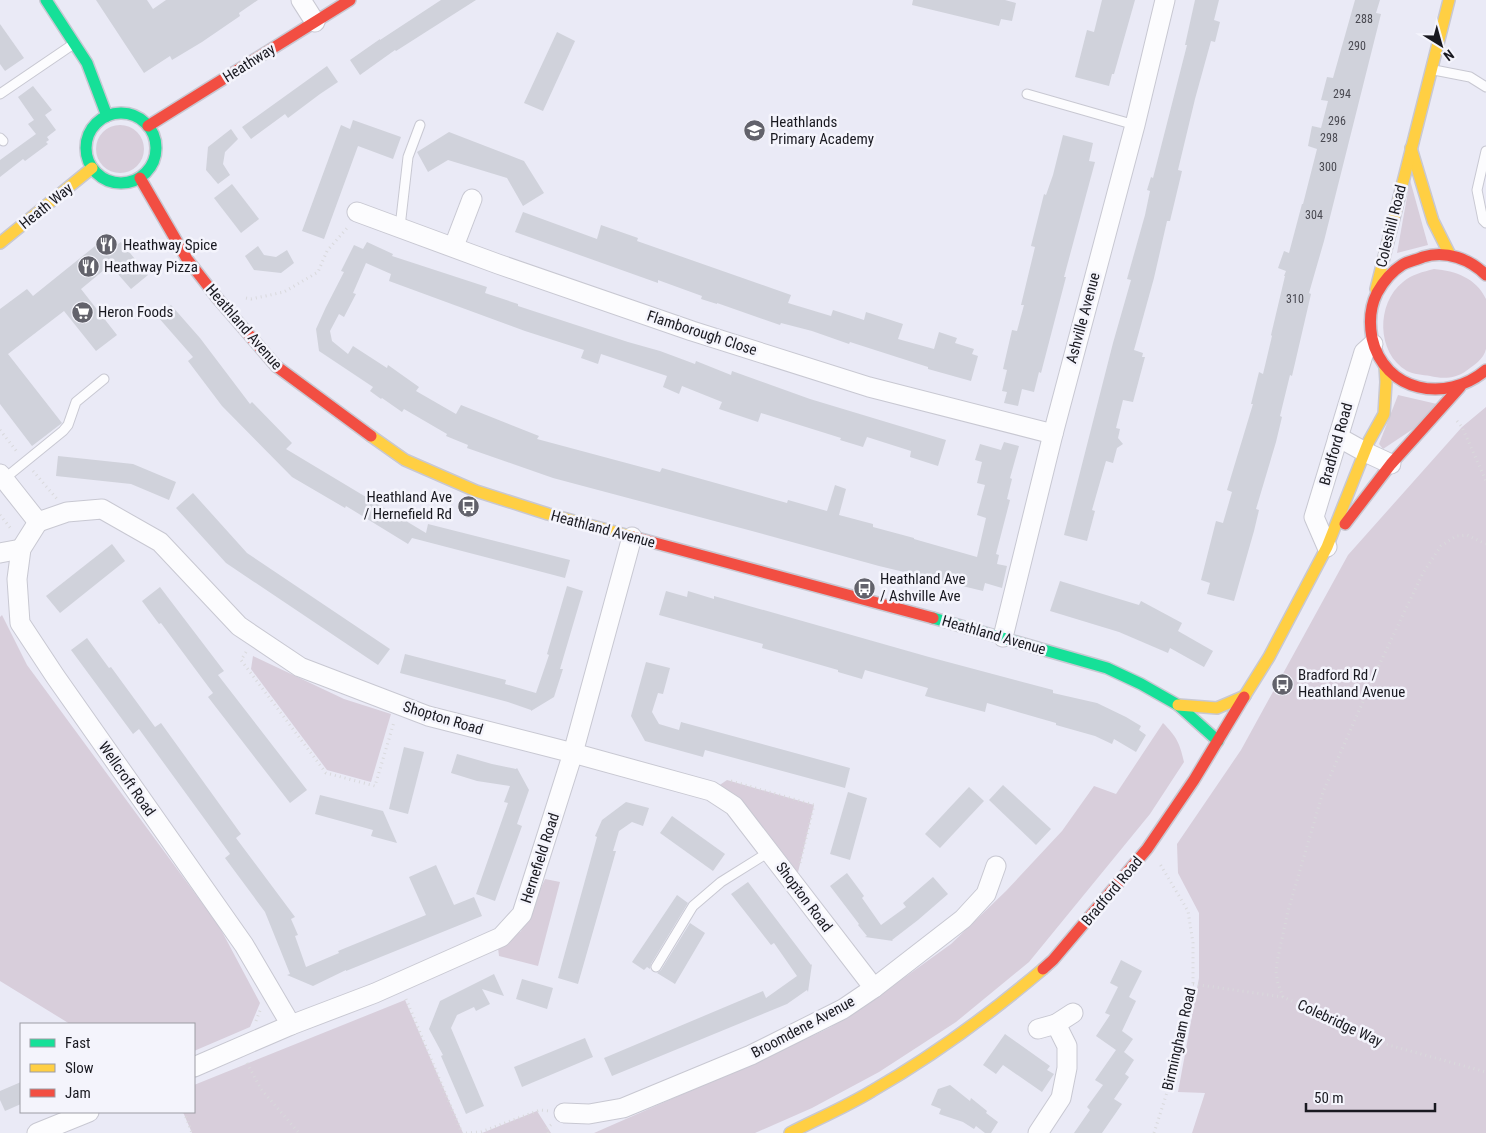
<svg xmlns="http://www.w3.org/2000/svg" width="1486" height="1133" font-family="'Roboto Condensed',sans-serif">
<style>
.green{fill:#d8cedb}
.building{fill:#d0d2db}
.lines{fill:none;stroke-linecap:round;stroke-linejoin:round}
.lane-casing{stroke:#c8c8d2;stroke-width:11}
.street-casing{stroke:#c8c8d2;stroke-width:21}
.fast-casing{stroke:#c8c8d2;stroke-width:14}
.slow-casing{stroke:#c8c8d2;stroke-width:14}
.jam-casing{stroke:#c8c8d2;stroke-width:14}
.path{stroke:#d9d9dc;stroke-width:3;stroke-dasharray:1 4;stroke-linecap:butt}
.lane{stroke:#fcfcfe;stroke-width:9}
.street{stroke:#fcfcfe;stroke-width:19}
.fast{stroke:#16e098;stroke-width:11}
.slow{stroke:#ffcf43;stroke-width:11}
.jam{stroke:#f24e42;stroke-width:11}
.labels{text-anchor:middle;stroke-width:5;stroke-linejoin:round;paint-order:stroke}
.number-label{font-size:12px;fill:#494951}
.street-label{font-size:15px;fill:#191920;stroke:#f4f4fc}
.poi-label{font-size:15px;fill:#191920;stroke:#f4f4fc;text-anchor:start}
</style>
<rect width="100%" height="100%" fill="#eaeaf6"/>
<g class="green">
<circle cx="120" cy="149" r="24"/>
<polygon points="1410,180 1428,245 1397,253"/>
<path d="M1434,269C1456,271 1476,278 1486,299C1486,312 1486,338 1486,349C1484,359 1473,366 1466,371C1455,379 1442,379 1430,376C1423,375 1413,374 1407,371C1376,353 1376,303 1403,282C1412,274 1423,272 1434,269Z"/>
<polygon points="1398,395 1437,404 1413,429 1383,449 1379,444"/>
<polygon points="1486,407 1486,1133 1192,1133 1205,1093 1178,1092 1199,978 1199,913 1178,873 1177,844 1241,750 1348,555 1462,427"/>
<polygon points="2,615 27,665 219,926 260,1003 250,1027 194,1051 194,1024 70,1024 0,981 0,617"/>
<polygon points="253,656 344,699 391,714 371,782 327,770 251,669"/>
<path d="M1163,723C1176,736 1180,743 1184,762L1150,814L1029,962L956,1022L879,1072L812,1108L755,1133H594L758,1061L829,1028L869,1003L951,944L1006,891L1062,831L1094,786L1116,794Z"/>
<polygon points="727,780 814,805 795,885 711,791"/>
<polygon points="545,879 560,882 538,966 499,956 498,948 521,931"/>
<polygon points="405,1000 463,1133 192,1133 183,1112 194,1112 194,1085"/>
<polygon points="537,1111 551,1133 480,1133 482,1133"/>
</g>
<g class="building">
<polygon points="96,0 147,0 153,9 166,0 258,0 239,13 240,16 202,42 172,60 170,56 144,73"/>
<polygon points="441,0 476,0 396,51 395,50 360,75 350,60 380,39 380,40"/>
<polygon points="913,0 1005,0 1016,3 1012,21 1001,19 999,26 912,5"/>
<polygon points="1102,0 1135,0 1114,74 1112,74 1109,86 1075,77 1087,30 1094,32"/>
<polygon points="1195,0 1219,0 1214,20 1220,22 1215,42 1211,41 1195,99 1178,170 1182,171 1170,221 1167,221 1154,278 1134,350 1143,353 1142,357 1145,357 1133,402 1123,400 1116,428 1120,429 1118,438 1123,444 1117,448 1113,463 1106,461 1092,510 1095,511 1087,541 1064,535 1113,343 1131,280 1127,279 1145,215 1150,191 1147,190 1151,177 1153,178 1187,45 1185,45"/>
<polygon points="1355,0 1380,0 1376,13 1381,14 1324,241 1309,293 1311,294 1292,376 1290,375 1280,416 1282,417 1276,442 1256,509 1259,510 1254,531 1234,601 1207,594 1210,583 1201,580 1216,521 1223,523 1232,492 1227,490 1253,404 1251,404 1259,372 1263,374 1272,336 1271,335 1285,276 1284,276 1286,271 1278,268 1284,251 1289,253 1302,204 1303,204 1317,149 1308,146 1312,126 1321,128 1328,101 1321,100 1327,77 1333,78"/>
<polygon points="0,24 24,58 5,71 0,64"/>
<polygon points="557,32 575,41 543,111 524,103"/>
<polygon points="327,66 338,82 320,94 288,118 285,114 251,139 242,127"/>
<polygon points="33,86 52,110 45,115 56,130 47,137 49,140 46,142 48,144 25,161 23,159 0,177 0,160 36,134 28,124 34,120 18,97"/>
<polygon points="353,120 401,137 393,159 358,146 324,239 302,231 341,125 350,129"/>
<polygon points="231,129 238,139 225,152 223,164 230,175 218,184 206,170 208,147"/>
<polygon points="449,132 524,161 544,193 523,206 507,178 448,160 428,172 417,152"/>
<polygon points="1063,135 1093,143 1089,161 1095,162 1064,277 1066,277 1041,373 1039,372 1034,392 1022,389 1018,406 1004,403 1007,392 1002,391 1007,370 1003,369 1012,330 1017,331 1024,305 1021,305 1035,247 1031,246 1044,194 1046,195 1053,175"/>
<polygon points="232,184 259,219 241,233 214,198"/>
<polygon points="523,212 597,239 601,225 638,238 637,241 791,295 788,303 831,316 833,310 864,320 866,312 903,324 898,339 934,349 939,332 957,338 955,343 974,349 972,354 978,356 971,381 928,369 928,367 850,342 849,344 812,331 781,323 780,325 717,303 717,304 701,299 702,296 658,280 658,283 515,232"/>
<polygon points="110,234 118,244 121,242 148,275 131,289 110,265 81,289 117,335 96,351 64,311 8,354 62,423 32,446 0,404 0,309 27,289 33,296"/>
<polygon points="367,242 393,254 392,256 487,287 485,293 518,304 518,306 628,342 660,351 695,364 696,361 731,375 732,371 810,399 946,440 938,466 910,457 911,451 867,437 863,447 840,440 841,438 761,413 758,422 719,409 722,402 682,386 679,394 663,387 667,376 601,354 598,364 581,358 584,350 525,331 389,281 391,274 366,263 353,293 356,294 344,317 339,314 330,331 332,341 348,354 353,346 387,368 388,365 419,387 416,391 456,414 461,405 539,436 537,439 660,472 662,468 787,503 788,500 827,511 835,485 846,489 839,515 873,524 873,527 914,538 914,539 977,557 986,518 977,515 985,485 977,483 982,462 975,460 980,444 1001,450 1004,442 1019,446 1010,478 1012,479 1007,499 1010,500 996,554 999,555 997,564 1007,566 1002,588 985,583 983,591 879,566 752,531 553,478 467,448 468,445 446,436 447,434 404,409 402,412 382,398 381,399 370,391 373,387 319,351 316,329 326,307 344,272 341,271 354,245 363,249"/>
<polygon points="258,246 264,255 276,257 287,250 294,263 281,273 254,270 245,256"/>
<polygon points="171,305 200,338 250,404 252,402 292,443 286,449 426,533 428,524 570,560 565,578 412,538 408,544 346,506 345,508 292,477 222,406 188,361 193,357 158,317"/>
<polygon points="58,456 133,464 176,482 169,500 131,484 56,476"/>
<polygon points="193,493 247,553 390,649 378,665 226,563 176,508"/>
<polygon points="112,544 125,561 60,613 46,596"/>
<polygon points="1060,581 1139,605 1141,601 1182,623 1178,631 1213,651 1204,667 1170,648 1168,653 1119,632 1050,611"/>
<polygon points="567,586 583,591 560,669 563,669 554,697 531,711 531,710 508,702 400,673 405,654 506,680 505,684 536,693 549,655 547,654"/>
<polygon points="160,587 224,671 218,675 307,790 290,803 208,697 213,693 161,623 159,624 142,601"/>
<polygon points="666,591 687,597 688,591 714,599 714,596 929,657 1053,690 1053,693 1097,703 1126,717 1141,726 1139,730 1146,735 1136,752 1114,739 1112,744 1095,736 1056,725 1056,723 987,703 985,712 925,696 928,688 865,670 862,679 838,672 838,670 762,648 763,644 659,615"/>
<polygon points="87,638 109,668 111,667 155,727 161,723 241,834 236,838 295,917 291,919 298,935 295,936 306,967 339,953 338,951 426,915 409,877 436,865 454,905 474,897 482,916 346,971 346,970 313,986 287,975 290,974 265,912 225,858 230,854 139,729 133,734 71,650"/>
<polygon points="646,662 670,668 663,694 658,693 652,712 659,724 679,730 681,722 850,768 845,788 705,750 703,757 645,741 631,716"/>
<polygon points="404,747 424,752 408,814 389,809"/>
<polygon points="457,754 492,764 516,769 517,768 529,790 517,824 522,826 495,901 476,894 508,803 504,802 510,786 477,781 451,773"/>
<polygon points="1003,785 1051,829 1036,845 989,800"/>
<polygon points="969,787 984,801 940,848 925,834"/>
<polygon points="848,792 867,798 850,860 830,854"/>
<polygon points="320,795 383,811 397,843 371,836 373,830 315,814"/>
<polygon points="626,802 649,808 643,826 632,822 619,831 613,851 616,851 578,984 558,978 597,837 595,836 602,820"/>
<polygon points="672,816 725,854 713,871 660,833"/>
<polygon points="847,873 864,896 862,898 881,925 906,907 903,903 933,877 948,894 918,920 892,940 893,941 865,937 867,936 858,925 859,924 830,886"/>
<polygon points="748,882 811,965 812,964 808,992 807,990 787,1004 612,1076 604,1058 763,991 766,998 797,976 774,943 771,945 731,894"/>
<polygon points="677,895 688,903 651,964 650,969 647,967 644,970 632,962"/>
<polygon points="690,923 705,933 675,984 657,973 661,970"/>
<polygon points="1121,960 1142,971 1129,997 1136,1001 1122,1031 1133,1039 1124,1052 1134,1060 1125,1074 1129,1077 1114,1099 1122,1104 1102,1133 1074,1133 1090,1110 1087,1107 1103,1085 1095,1080 1116,1050 1096,1036 1110,1015 1105,1013 1118,987 1110,983"/>
<polygon points="494,974 504,996 482,989 490,1004 476,1011 474,1007 457,1015 451,1028 484,1106 466,1114 441,1056 443,1055 429,1029 440,1001"/>
<polygon points="522,979 553,988 547,1009 516,999"/>
<polygon points="1005,1034 1050,1066 1047,1070 1054,1074 1042,1092 1003,1065 996,1074 983,1065"/>
<polygon points="585,1038 593,1057 522,1087 514,1067"/>
<polygon points="21,1082 21,1104 5,1111 0,1100 0,1091"/>
<polygon points="950,1085 970,1101 971,1098 987,1111 986,1113 998,1122 991,1133 985,1133 976,1126 974,1129 963,1122 939,1114 941,1109 931,1105 938,1089"/>
</g>
<g class="lines">
<defs>
<g id="lane">
<polyline points="1434,70 1470,77 1486,87"/>
<polyline points="0,94 72,45"/>
<polyline points="1027,94 1135,125"/>
<polyline points="0,138 3,141"/>
<polyline points="1486,151 1477,190 1483,220 1486,223"/>
<polyline points="400,227 408,157 420,125"/>
<polyline points="4,479 63,431 68,425 76,402 104,379"/>
<polyline points="656,967 693,906 721,882 769,852"/>
</g>
<g id="street">
<polyline points="301,0 315,22"/>
<polyline points="357,212 498,264 692,331 869,387 1053,434"/>
<polyline points="454,246 472,199"/>
<polyline points="1338,437 1365,452 1391,464"/>
<polyline points="0,474 38,522 67,512 102,509 160,542 239,626 300,667 428,716 573,753 711,791 734,806 874,988"/>
<polyline points="38,522 21,549 17,579 20,623 55,676 244,945 291,1025"/>
<polyline points="1327,547 1314,517 1364,352 1373,344"/>
<polyline points="0,553 21,549"/>
<polyline points="1003,637 1053,434 1135,125 1165,0"/>
<polyline points="1038,1029 1056,1024 1073,1013"/>
<polyline points="194,1067 291,1025 375,993 501,937 522,914 573,753 632,537"/>
<polyline points="564,1113 589,1114 623,1108 751,1055 843,1009 874,988 963,919 986,894 996,866"/>
<polyline points="37,1133 89,1112"/>
<polyline points="1038,1133 1061,1098 1067,1068 1067,1046 1056,1024"/>
</g>
<g id="fast">
<polyline points="46,0 87,63 107,116"/>
<circle cx="121" cy="148" r="35"/>
<polyline points="933,618 1107,668 1141,684 1178,705 1218,741"/>
</g>
<g id="slow">
<polyline points="1411,148 1433,221 1450,255"/>
<polyline points="0,243 92,168"/>
<polyline points="1376,289 1449,0"/>
<polyline points="371,436 405,460 476,491 548,514 633,537"/>
<polyline points="1244,697 1269,657 1327,547 1369,441 1384,414 1386,382 1385,366"/>
<polyline points="1178,705 1217,708 1245,696"/>
<path d="M790,1133C817,1119 846,1107 872,1091C933,1056 990,1014 1043,969"/>
</g>
<g id="jam">
<polyline points="148,126 350,0"/>
<polyline points="140,178 187,259 218,299 276,366 371,436"/>
<path d="M1486,275C1470,259 1446,250 1423,257C1417,260 1408,261 1402,265C1391,272 1383,282 1377,293C1370,307 1369,322 1372,338C1384,392 1446,404 1486,370"/>
<polyline points="1345,524 1391,464 1460,387"/>
<polyline points="633,537 933,618"/>
<polyline points="1043,969 1053,960 1147,849 1194,780 1244,697"/>
</g>
</defs>
<use href="#lane" class="lane-casing"/>
<use href="#street" class="street-casing"/>
<use href="#fast" class="fast-casing"/>
<use href="#slow" class="slow-casing"/>
<use href="#jam" class="jam-casing"/>
<g class="path">
<polyline points="246,298 251,299 284,292 318,272 327,251 348,227"/>
<polyline points="1457,421 1462,427 1486,481"/>
<polyline points="0,430 18,453"/>
<polyline points="33,471 57,499"/>
<polyline points="0,515 12,530"/>
<polyline points="246,652 241,660 326,773 375,786 394,722"/>
<polyline points="731,781 814,805 800,863"/>
<polyline points="1193,984 1283,997 1385,1044 1486,1072"/>
<polyline points="1283,997 1278,984 1276,972 1278,957 1288,911 1323,792 1381,661 1423,573 1441,546 1456,536 1467,535 1486,544"/>
<polyline points="406,999 462,1133"/>
<polyline points="256,1021 261,1008"/>
<polyline points="247,1063 261,1089 299,1133"/>
<polyline points="184,1112 192,1133"/>
<polyline points="466,1133 481,1132 540,1110 549,1111"/>
<polyline points="548,1133 546,1129 552,1124"/>
<polyline points="1154,1133 1170,1083 1193,984 1193,943 1188,911 1160,864"/>
</g>
<use href="#lane" class="lane"/>
<use href="#street" class="street"/>
<use href="#fast" class="fast"/>
<use href="#slow" class="slow"/>
<use href="#jam" class="jam"/>
</g>
<defs>
<symbol id="school-disc" viewBox="-11 -11 22 22"><circle r="9.5" fill="#62626b" stroke="#f4f4fc"/><path d="M0-5L7-2L0 1L-7-2ZM-4 1L0 2.5L4 1V4Q0 6-4 4Z" fill="#fff"/></symbol>
<symbol id="restaurant-disc" viewBox="-11 -11 22 22"><circle r="9.5" fill="#62626b" stroke="#f4f4fc"/><path d="M-5-6h1v4h1v-4h1v4h1v-4h1v5L-1.5 .5V6h-2V.5L-5-1ZM5-6V6H3V1.5H1.5Q1.5-4 5-6Z" fill="#fff"/></symbol>
<symbol id="supermarket-disc" viewBox="-11 -11 22 22"><circle r="9.5" fill="#62626b" stroke="#f4f4fc"/><path d="M-6-5.5h2.5l.6 2H6L4.5 2H-2.5L-4.4-4H-6ZM-1.5 3.2a1.3 1.3 0 1 0 .1 0ZM3 3.2a1.3 1.3 0 1 0 .1 0Z" fill="#fff"/></symbol>
<symbol id="bus-disc" viewBox="-11 -11 22 22"><circle r="9.5" fill="#62626b" stroke="#f4f4fc"/><path d="M-5-6H5V4H4V6H2V4H-2V6H-4V4H-5ZM-3.5-4V0h7V-4ZM-3.5 1.2v1.5H-2V1.2ZM2 1.2v1.5H3.5V1.2Z" fill="#fff"/></symbol>
</defs>
<g fill-rule="evenodd">
<use href="#school-disc" x="742" y="118" width="25" height="25"/>
<use href="#restaurant-disc" x="94" y="232" width="25" height="25"/>
<use href="#restaurant-disc" x="76" y="254" width="25" height="25"/>
<use href="#supermarket-disc" x="70" y="300" width="25" height="25"/>
<use href="#bus-disc" x="456" y="494" width="25" height="25"/>
<use href="#bus-disc" x="852" y="576" width="25" height="25"/>
<use href="#bus-disc" x="1270" y="672" width="25" height="25"/>
</g>
<g class="labels">
<g class="number-label">
<text x="1364" y="23">288</text>
<text x="1357" y="50">290</text>
<text x="1342" y="98">294</text>
<text x="1337" y="125">296</text>
<text x="1329" y="142">298</text>
<text x="1328" y="171">300</text>
<text x="1314" y="219">304</text>
<text x="1295" y="303">310</text>
</g>
<g class="street-label">
<text transform="translate(249 63) rotate(-32)" y="5">Heathway</text>
<text transform="translate(46 206) rotate(-39)" y="5">Heath Way</text>
<text transform="translate(1391 226) rotate(-76)" y="5">Coleshill Road</text>
<text transform="translate(1083 318) rotate(-75)" y="5">Ashville Avenue</text>
<text transform="translate(244 327) rotate(49)" y="5">Heathland Avenue</text>
<text transform="translate(702 333) rotate(18)" y="5">Flamborough Close</text>
<text transform="translate(1336 444) rotate(-74)" y="5">Bradford Road</text>
<text transform="translate(603 529) rotate(15)" y="5">Heathland Avenue</text>
<text transform="translate(994 635) rotate(16)" y="5">Heathland Avenue</text>
<text transform="translate(443 718) rotate(17)" y="5">Shopton Road</text>
<text transform="translate(127 779) rotate(55)" y="5">Wellcroft Road</text>
<text transform="translate(540 858) rotate(-72)" y="5">Hernefield Road</text>
<text transform="translate(1112 891) rotate(-50)" y="5">Bradford Road</text>
<text transform="translate(804 897) rotate(53)" y="5">Shopton Road</text>
<text transform="translate(1340 1023) rotate(25)" y="5">Colebridge Way</text>
<text transform="translate(803 1027) rotate(-28)" y="5">Broomdene Avenue</text>
<text transform="translate(1179 1039) rotate(-77)" y="5">Birmingham Road</text>
</g>
<g class="poi-label">
<text x="770" y="127">Heathlands<tspan x="770" dy="17">Primary Academy</tspan></text>
<text x="123" y="250">Heathway Spice</text>
<text x="104" y="272">Heathway Pizza</text>
<text x="98" y="317">Heron Foods</text>
<text x="452" y="502" text-anchor="end">Heathland Ave<tspan x="452" dy="17">/ Hernefield Rd</tspan></text>
<text x="880" y="584">Heathland Ave<tspan x="880" dy="17">/ Ashville Ave</tspan></text>
<text x="1298" y="680">Bradford Rd /<tspan x="1298" dy="17">Heathland Avenue</tspan></text>
</g>
</g>
<rect x="20" y="1023" width="175" height="90" fill="#f4f4fc" stroke="#9c9ca4"/>
<rect x="30" y="1039" width="25" height="8" fill="#16e098" stroke="#9c9ca4"/>
<text x="65" y="1048" font-size="15" fill="#191920">Fast</text>
<rect x="30" y="1064" width="25" height="8" fill="#ffcf43" stroke="#9c9ca4"/>
<text x="65" y="1073" font-size="15" fill="#191920">Slow</text>
<rect x="30" y="1089" width="25" height="8" fill="#f24e42" stroke="#9c9ca4"/>
<text x="65" y="1098" font-size="15" fill="#191920">Jam</text>
<g transform="translate(1441 45) rotate(143)" stroke="#f4f4fc" stroke-width="4" paint-order="stroke">
<path d="M0-4L9 19L0 12L-9 19Z" fill="#191920"/>
<text y="-8" font-size="14" font-weight="bold" text-anchor="middle" fill="#191920">N</text>
</g>
<path d="M1306 1103v8h129v-8" fill="none" stroke="#191920" stroke-width="2.5"/>
<text x="1314" y="1103" font-size="15" fill="#191920" stroke="#f4f4fc" stroke-width="4" paint-order="stroke">50 m</text>
</svg>
